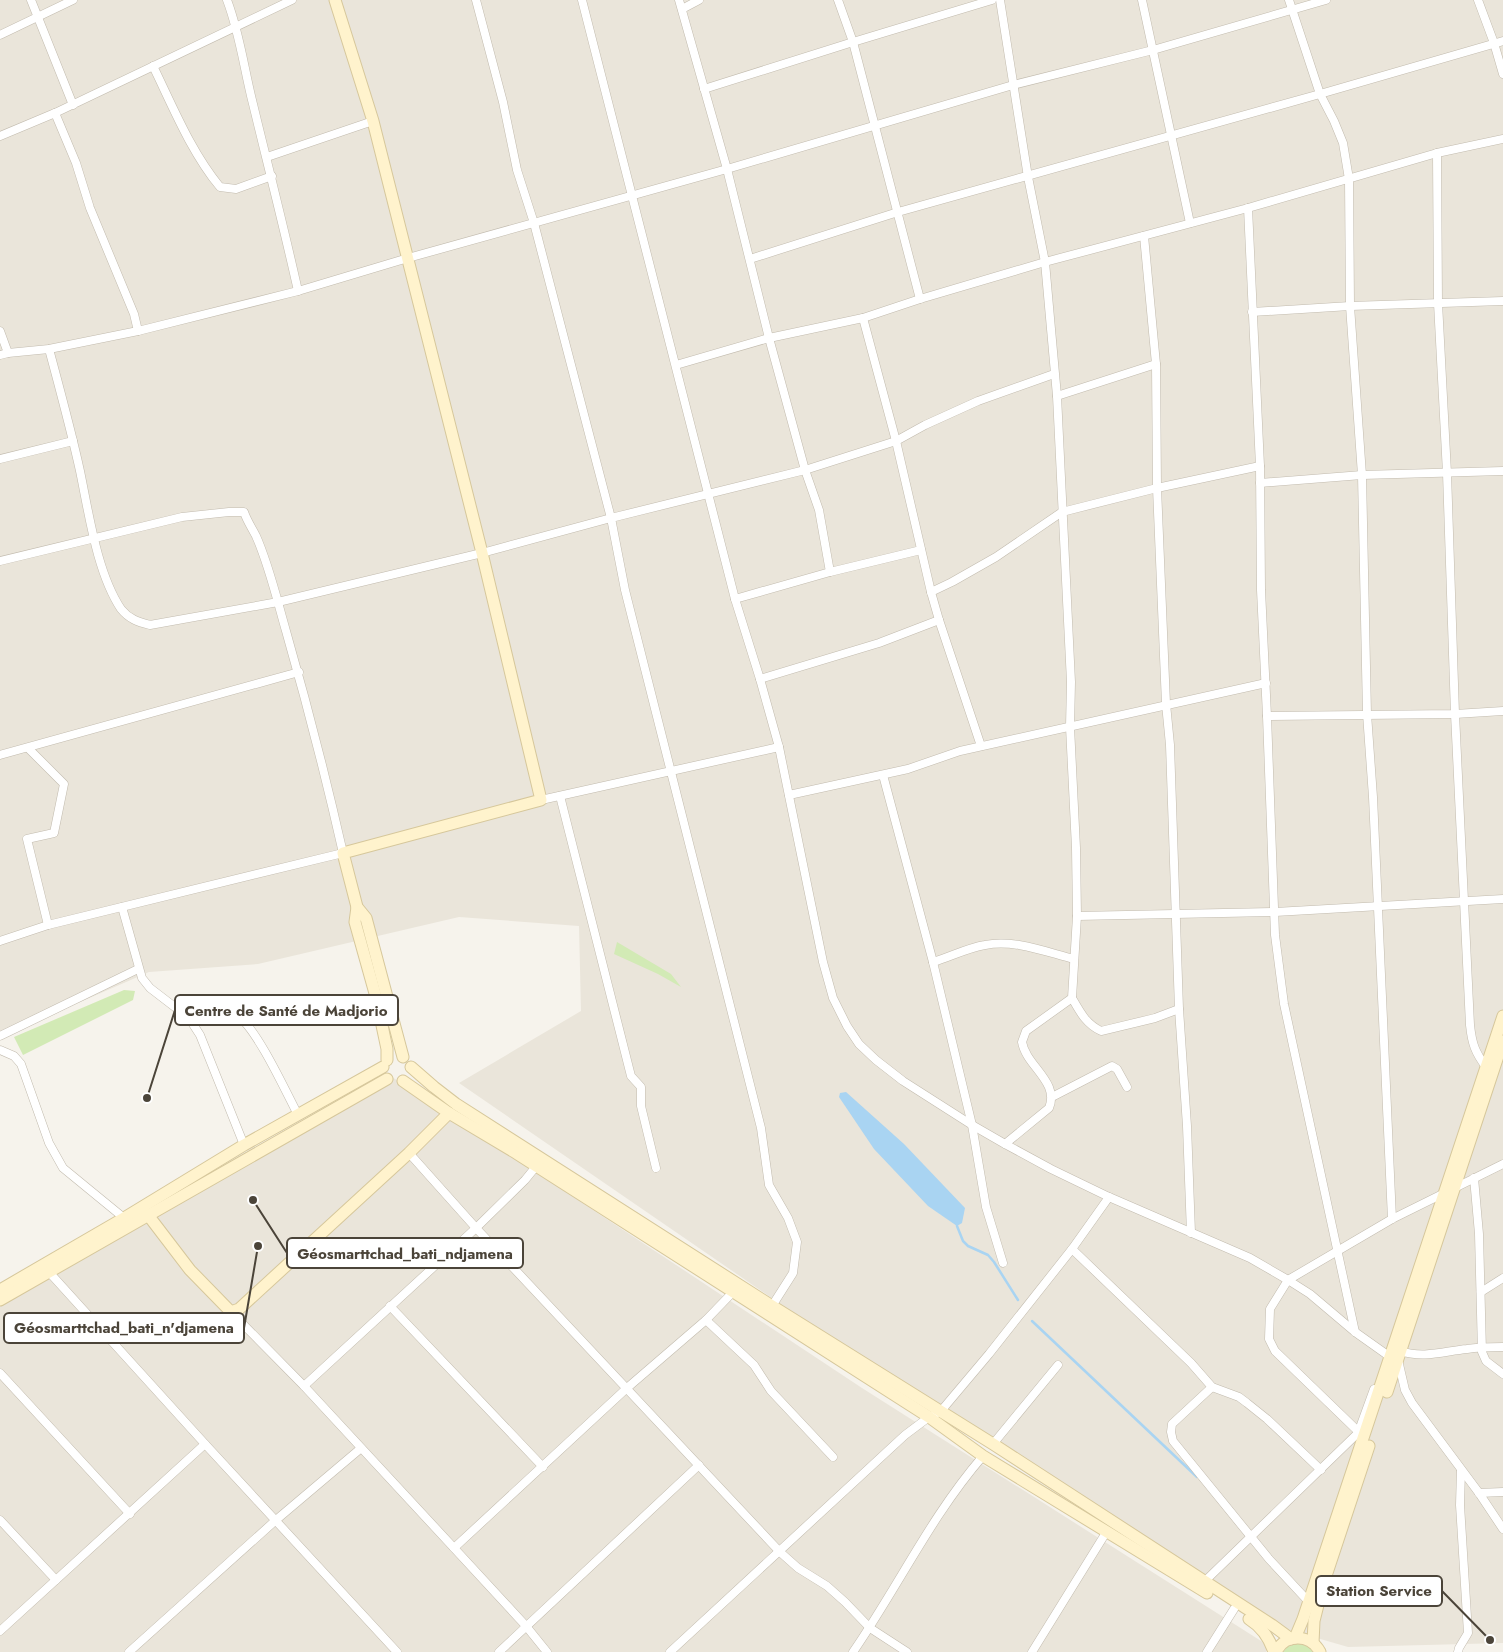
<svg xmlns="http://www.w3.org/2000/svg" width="1503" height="1652" font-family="Jost,sans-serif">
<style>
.residential{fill:#eae5da}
.green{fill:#d2eab5}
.water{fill:#a9d4f2}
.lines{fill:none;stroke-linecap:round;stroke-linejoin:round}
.stream{stroke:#a9d4f2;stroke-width:2.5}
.street-casing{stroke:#c2bbae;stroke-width:9}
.secondary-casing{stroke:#d6c79b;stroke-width:13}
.street{stroke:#fff;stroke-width:8}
.secondary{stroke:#fff3cd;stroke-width:11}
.leader{fill:none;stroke:#4b4439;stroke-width:2}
.callout-dot{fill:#4b4439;stroke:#fff;stroke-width:2}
.callout{fill:#fff;stroke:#4b4439;stroke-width:2}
.callout-label{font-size:15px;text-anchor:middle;font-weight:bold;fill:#4b4439}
</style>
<rect width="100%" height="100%" fill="#f6f3ec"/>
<g class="residential">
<polygon points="0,0 1503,0 1503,1643 1348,1647 1272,1625 827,1336 459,1083 581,1011 579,926 459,917 258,964 149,972 0,1037"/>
<polygon points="392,1077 862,1388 1269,1646 1266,1652 0,1652 0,1302"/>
</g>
<g class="green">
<polygon points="617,942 671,974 681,987 658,974 614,954"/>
<polygon points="124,990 135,991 133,1000 23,1055 14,1037"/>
<polygon points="1298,1643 1309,1647 1313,1652 1283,1652 1287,1647"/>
</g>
<polygon class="water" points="846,1092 904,1144 965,1208 962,1223 957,1226 928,1206 874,1149 839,1097 840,1093"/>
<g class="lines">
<g class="stream">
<polyline points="957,1226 963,1241 968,1246 988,1255 994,1262 1018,1300"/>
<polyline points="1032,1321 1197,1477"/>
</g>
<defs>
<g id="street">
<polyline points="31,0 73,105"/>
<path d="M227,0C240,34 244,69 253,104C268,166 284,228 298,291"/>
<polyline points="476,0 503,102 517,170 534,223 611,518 625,590 761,1128 769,1185 788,1218 797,1242 793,1273 772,1306"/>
<polyline points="582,0 735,599 760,679 779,747 823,962 833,998 847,1026 859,1044 876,1060 903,1081 972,1125 1005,1144 1051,1169 1109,1197 1250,1258 1288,1280 1310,1294 1355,1332 1386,1354 1398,1360 1405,1390 1412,1403 1479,1493 1503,1529"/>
<polyline points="679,0 727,169 769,338 805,470 819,510 830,572 735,599"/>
<polyline points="838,0 853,42 920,299"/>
<path d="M1000,0L1028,177L1045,262L1057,396L1071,682L1070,727L1076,848L1077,916L1072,998L1026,1031L1022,1042C1026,1066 1060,1082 1049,1108L1005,1144"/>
<polyline points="1142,0 1190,223"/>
<polyline points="1289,0 1320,94 1334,121 1343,143 1349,179 1350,306 1362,475 1367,714 1373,797 1392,1219"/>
<polyline points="1478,0 1494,43 1503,74"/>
<polyline points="682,9 699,0"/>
<polyline points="0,35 73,0"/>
<path d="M153,66C173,107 191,152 220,187L236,189L272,176"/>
<polyline points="704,89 853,42 992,0"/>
<polyline points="55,113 76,163 90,208 134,314 138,331"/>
<polyline points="0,136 55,113 292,0"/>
<path d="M1437,153L1438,303L1447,473L1455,714L1470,1025C1472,1044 1475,1052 1486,1067"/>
<polyline points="267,157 373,121"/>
<polyline points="1248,208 1260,466 1261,590 1267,716 1275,935 1284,1004 1355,1332"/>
<polyline points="1144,236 1156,364 1157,488 1166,704 1170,745 1179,1009 1187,1126 1191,1233"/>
<polyline points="750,259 898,212 1320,94 1503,41"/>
<polyline points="1252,312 1350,306 1503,301"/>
<polyline points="863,318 896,441 931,592"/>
<polyline points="0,331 8,353"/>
<path d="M49,349C60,390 71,430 80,471C89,514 97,573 121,609C129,619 138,622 150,625L278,602L482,553L611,518L805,470L896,441L925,425L978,401L1054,374"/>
<polyline points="0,355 8,353 49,349 138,331 298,291 408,258 727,169 1013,85 1153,50 1326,0"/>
<polyline points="676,365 769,338 863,318 920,299 1045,262 1248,208 1437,153 1503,139"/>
<polyline points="1057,396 1156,364"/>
<polyline points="0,459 73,441"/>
<polyline points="1260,483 1362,475 1503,471"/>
<path d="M0,561L182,517L229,512H244C247,521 252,528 256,536C269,565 277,600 286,631C307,704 326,778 343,853L48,925L0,941"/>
<polyline points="830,572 921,550"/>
<polyline points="760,679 879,643 939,620"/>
<polyline points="1267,716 1455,714 1503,711"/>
<polyline points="981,746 939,620 931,592 952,582 996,557 1062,512 1157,488 1260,466"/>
<polyline points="28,748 64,784 54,833 27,839 48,925"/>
<polyline points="0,755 299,672"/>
<polyline points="883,775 933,962 972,1125 986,1207 1003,1263"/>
<polyline points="789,795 908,769 960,751 1266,683"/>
<polyline points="560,796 631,1076 641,1087 641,1106 656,1168"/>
<polyline points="541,800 779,747"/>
<polyline points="122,907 142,978 150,988 189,1018 200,1035 244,1145"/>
<polyline points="1077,916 1275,912 1503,899"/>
<path d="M933,962C950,957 967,948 985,945C1014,939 1046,952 1074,959"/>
<path d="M1072,998C1080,1012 1086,1024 1101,1031L1155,1018L1179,1009"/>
<path d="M189,1018C204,1012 223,1007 238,1016C257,1029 286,1092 298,1115"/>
<polyline points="0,1036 138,969"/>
<polyline points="0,1050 14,1056 21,1064 49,1143 63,1168 124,1218"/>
<polyline points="1052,1097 1112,1066 1117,1069 1127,1087"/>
<polyline points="409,1153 476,1228 780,1552 798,1568 827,1586 845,1602 870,1628 907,1652"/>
<polyline points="1474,1178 1479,1234 1482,1352 1486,1361 1503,1374"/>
<polyline points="1072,1249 1191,1363 1212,1387 1239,1397 1247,1403 1267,1419 1321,1470"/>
<polyline points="49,1272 205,1444 397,1652"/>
<polyline points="1481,1292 1503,1278"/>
<polyline points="390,1306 543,1467"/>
<polyline points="231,1312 304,1386 454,1548 526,1626 547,1652"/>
<polyline points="706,1320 754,1365 771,1391 833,1457"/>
<path d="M1401,1351C1423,1359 1445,1351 1467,1349C1479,1347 1491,1347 1503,1347"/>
<polyline points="0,1373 130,1514"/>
<polyline points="304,1386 476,1228 525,1180 538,1164"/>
<polyline points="1212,1387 1172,1424 1171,1432 1173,1441 1269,1559 1309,1602"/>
<polyline points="1364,1437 1275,1351 1269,1339 1270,1309 1288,1280 1392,1219 1503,1164"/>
<polyline points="993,1444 1058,1365"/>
<polyline points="1479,1493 1503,1492"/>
<polyline points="0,1520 56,1580"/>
<polyline points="454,1548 627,1388 706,1320 733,1292"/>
<polyline points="1204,1582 1358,1433 1374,1389"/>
<polyline points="0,1631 205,1444"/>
<polyline points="129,1652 276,1520 360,1449"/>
<polyline points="499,1652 699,1465"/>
<polyline points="670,1652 905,1435 929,1417 941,1411 989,1354 1072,1249 1109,1197"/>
<path d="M853,1652C898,1587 931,1516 983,1456"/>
<polyline points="1032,1652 1107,1531"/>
<polyline points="1207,1652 1234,1609"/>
<polyline points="1458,1652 1459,1648 1468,1633 1460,1505 1461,1470"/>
</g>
<g id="secondary">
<polyline points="335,0 373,121 482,553 541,800 343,853 357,907 366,918 403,1057"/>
<polyline points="357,907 355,922 376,997 387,1049 387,1060"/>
<polyline points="411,1067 434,1087 456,1104 772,1306 993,1444 1272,1625 1291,1639"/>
<polyline points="403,1081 449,1113 516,1153 929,1417 983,1456 1207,1593"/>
<polyline points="148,1215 190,1270 231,1312 239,1309 409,1153 449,1113"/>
<polyline points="0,1290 124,1218 244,1145 383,1067"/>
<polyline points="0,1300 387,1079"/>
<polyline points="1387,1392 1503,1041"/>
<path d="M1249,1619C1262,1627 1269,1637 1274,1652"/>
<polyline points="1295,1638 1303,1619 1503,1016"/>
<polyline points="1313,1643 1314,1621 1323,1585 1369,1446"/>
<path d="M1276,1652C1285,1633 1311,1634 1320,1652"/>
</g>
</defs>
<use href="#street" class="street-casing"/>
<use href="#secondary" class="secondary-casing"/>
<use href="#street" class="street"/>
<use href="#secondary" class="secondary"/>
</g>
<path class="leader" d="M147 1098L175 1010M253 1200L287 1253M258 1246L244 1328M1490 1640L1442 1591"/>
<g class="callout-dot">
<circle cx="147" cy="1098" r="5"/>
<circle cx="253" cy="1200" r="5"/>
<circle cx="258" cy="1246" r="5"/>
<circle cx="1490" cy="1640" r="5"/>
</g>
<g class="callout">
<rect x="175" y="995" width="223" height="30" rx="5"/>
<rect x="287" y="1238" width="236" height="30" rx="5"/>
<rect x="4" y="1313" width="240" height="30" rx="5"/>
<rect x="1316" y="1576" width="126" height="30" rx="5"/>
</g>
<g class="callout-label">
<text x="286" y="1016">Centre de Santé de Madjorio</text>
<text x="405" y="1259">Géosmarttchad_bati_ndjamena</text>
<text x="124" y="1333">Géosmarttchad_bati_n'djamena</text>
<text x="1379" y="1596">Station Service</text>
</g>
</svg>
